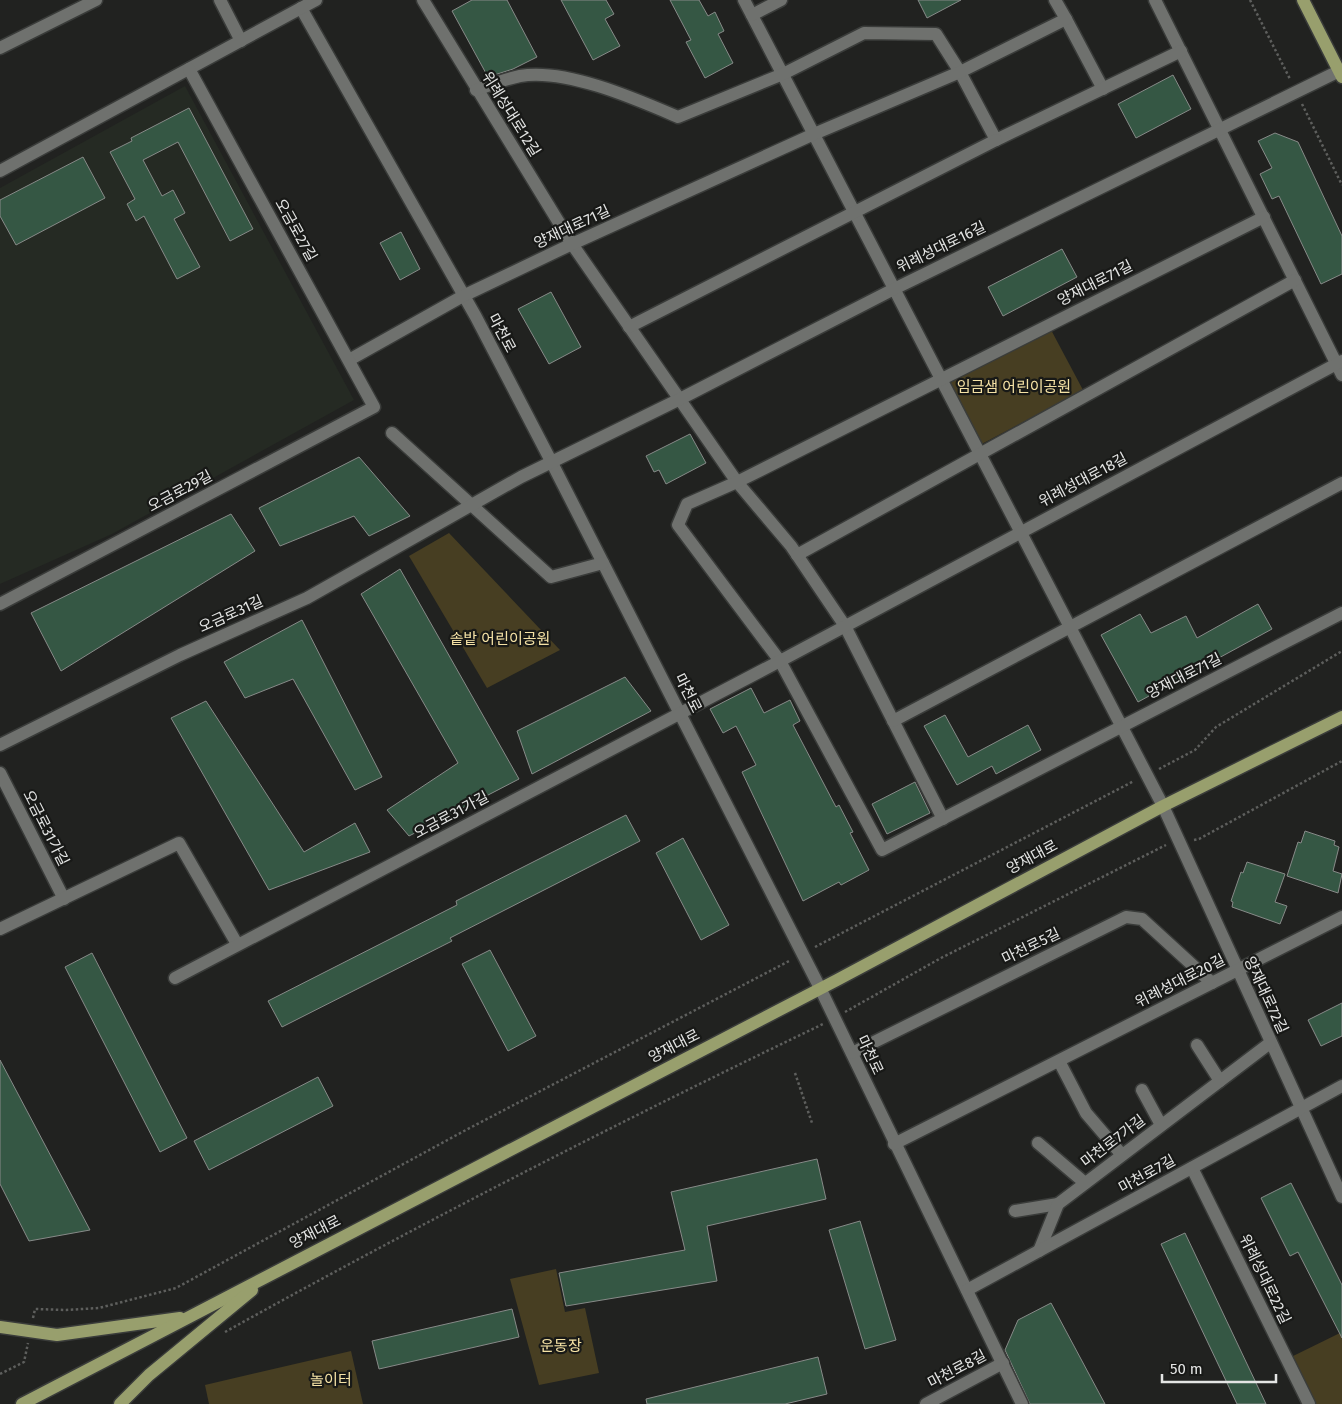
<svg xmlns="http://www.w3.org/2000/svg" width="1342" height="1404" font-family="'Fira Sans','Noto Sans KR',sans-serif">
<style>
.built{fill:#252a23}
.green{fill:#473e22}
.building{fill:#355744;stroke:#878a88}
.lines{fill:none;stroke-linecap:round;stroke-linejoin:round}
.minor-casing{stroke:#3a3c3a;stroke-width:15}
.major-casing{stroke:#3a3c3a;stroke-width:15}
.path{stroke:#5e5f5d;stroke-width:2.5;stroke-dasharray:2.5 2.5;stroke-linecap:butt}
.minor{stroke:#6f716e;stroke-width:12}
.major{stroke:#989f6d;stroke-width:12}
.labels{text-anchor:middle;stroke-width:4.5;stroke-linejoin:round;paint-order:stroke}
.street-label{font-size:15px;fill:#e4e5e4;stroke:#181917}
.park-label{font-size:15px;fill:#f5e2a5;stroke:#181917}
</style>
<rect width="100%" height="100%" fill="#212220"/>
<polygon class="built" points="185,86 354,400 112,534 0,584 0,188"/>
<g class="green">
<polygon points="1050,328 1083,390 978,446 945,385"/>
<polygon points="449,533 560,650 487,688 409,556"/>
<polygon points="556,1269 565,1312 585,1308 599,1373 539,1385 510,1279"/>
<polygon points="1342,1332 1342,1404 1309,1404 1287,1359"/>
<polygon points="351,1351 363,1404 209,1404 205,1385"/>
</g>
<g class="building">
<polygon points="472,0 507,0 537,57 513,69 488,77 452,11"/>
<polygon points="561,0 606,0 614,14 605,19 620,46 593,60"/>
<polygon points="670,0 699,0 708,16 715,12 724,31 718,34 733,63 705,78 686,42 691,40"/>
<polygon points="918,0 961,0 927,18"/>
<polygon points="1173,75 1191,109 1136,138 1118,104"/>
<polygon points="189,108 253,229 230,241 178,142 143,160 162,196 173,190 185,213 174,219 200,267 177,279 144,216 136,221 127,204 135,199 110,152 132,141 131,138"/>
<polygon points="1275,133 1298,142 1342,236 1342,274 1321,284 1279,196 1272,199 1260,174 1272,168 1258,141"/>
<polygon points="83,157 105,198 16,245 0,216 0,200"/>
<polygon points="401,232 420,269 400,280 380,243"/>
<polygon points="1062,249 1077,277 1003,316 988,287"/>
<polygon points="551,292 581,347 549,364 518,309"/>
<polygon points="690,434 706,463 666,484 659,470 654,472 646,456"/>
<polygon points="359,457 410,516 369,536 354,516 280,546 259,508"/>
<polygon points="231,514 255,551 61,671 31,613"/>
<polygon points="400,569 519,779 409,836 387,810 458,763 361,594"/>
<polygon points="1258,604 1272,629 1138,702 1101,635 1140,614 1151,633 1186,616 1197,638"/>
<polygon points="302,620 382,777 355,790 293,679 245,698 224,662"/>
<polygon points="625,677 651,711 532,774 517,731"/>
<polygon points="751,688 764,713 790,700 800,721 793,725 836,807 839,805 853,832 850,833 869,870 841,885 839,882 803,901 742,772 756,765 736,726 723,733 710,709"/>
<polygon points="206,701 304,852 355,823 370,852 269,890 171,718"/>
<polygon points="945,715 968,757 1028,725 1041,750 996,774 992,766 957,785 924,726"/>
<polygon points="915,782 930,813 887,834 872,804"/>
<polygon points="626,815 640,841 450,938 452,941 282,1027 268,1001 457,905 456,901"/>
<polygon points="1305,831 1335,841 1334,845 1339,847 1333,871 1342,874 1338,893 1287,876 1298,842 1301,843"/>
<polygon points="683,838 729,925 701,940 656,853"/>
<polygon points="1247,862 1285,874 1275,902 1287,906 1280,924 1232,907 1233,902 1231,901 1241,872 1243,873"/>
<polygon points="490,950 536,1036 508,1051 462,964"/>
<polygon points="92,953 187,1138 160,1152 65,967"/>
<polygon points="1342,1003 1342,1036 1321,1046 1308,1020"/>
<polygon points="0,1060 90,1230 29,1241 0,1184"/>
<polygon points="318,1077 333,1106 209,1170 194,1141"/>
<polygon points="817,1159 826,1199 707,1226 717,1281 566,1306 559,1273 685,1250 671,1192"/>
<polygon points="1291,1183 1342,1285 1342,1338 1298,1252 1290,1256 1261,1198"/>
<polygon points="860,1221 896,1340 865,1349 829,1230"/>
<polygon points="1185,1233 1266,1404 1237,1404 1161,1244"/>
<polygon points="1051,1303 1105,1404 1030,1404 1005,1350 1018,1320"/>
<polygon points="512,1309 519,1337 379,1369 372,1341"/>
<polygon points="818,1357 827,1394 785,1404 647,1404 646,1399"/>
</g>
<g class="lines">
<defs>
<g id="minor">
<polyline points="220,0 241,41"/>
<polyline points="423,0 572,244 737,482 791,546 845,626 943,819"/>
<polyline points="744,0 1163,806 1342,1197"/>
<polyline points="1155,0 1342,375"/>
<polyline points="301,8 476,317 552,463 820,988 1022,1404"/>
<polyline points="752,15 781,0"/>
<polyline points="1066,19 1103,89"/>
<polyline points="0,48 96,0"/>
<path d="M476,90C490,85 505,79 520,76C566,68 636,99 678,117L783,74L864,33L936,34L960,72L996,140L1181,51"/>
<polyline points="0,171 316,0"/>
<polyline points="1264,217 737,482 687,504 678,525 780,661 882,850 1342,613"/>
<polyline points="629,327 996,140"/>
<polyline points="349,360 463,296 572,244 814,134 960,72 1066,19 1055,0"/>
<polyline points="392,433 551,577 603,563"/>
<polyline points="797,555 1295,280"/>
<polyline points="0,604 374,407 189,69"/>
<polyline points="893,721 1342,483"/>
<polyline points="0,745 180,655 307,598 521,477 680,399 894,289 1339,71"/>
<polyline points="0,773 64,899"/>
<polyline points="0,929 179,843 237,944"/>
<polyline points="175,978 780,661 1342,361"/>
<polyline points="1197,1045 1220,1081"/>
<polyline points="852,1053 1126,917 1142,919 1212,983"/>
<polyline points="1059,1061 1086,1113 1122,1155"/>
<polyline points="1142,1090 1161,1125"/>
<polyline points="1038,1143 1085,1183"/>
<polyline points="894,1144 1342,917"/>
<polyline points="1192,1168 1309,1404"/>
<polyline points="1015,1211 1058,1204"/>
<polyline points="1039,1251 1058,1204 1270,1043"/>
<polyline points="967,1290 1342,1086"/>
<polyline points="926,1404 1003,1363"/>
</g>
<g id="major">
<polyline points="1303,0 1342,77"/>
<polyline points="0,1327 57,1335 180,1318"/>
<polyline points="22,1404 837,980 1163,806 1342,717"/>
<polyline points="120,1404 149,1375 252,1290"/>
</g>
</defs>
<use href="#minor" class="minor-casing"/>
<use href="#major" class="major-casing"/>
<g class="path">
<polyline points="1250,0 1290,79"/>
<polyline points="1302,104 1342,185"/>
<polyline points="1159,769 1195,750 1216,727 1342,651"/>
<polyline points="1194,840 1199,839 1342,761"/>
<polyline points="815,947 1134,781"/>
<polyline points="845,1012 941,958 1166,845"/>
<polyline points="795,1073 812,1123"/>
<polyline points="33,1318 35,1309 66,1310 99,1308 176,1288 464,1131 791,960"/>
<path d="M225,1332C421,1223 621,1121 823,1024"/>
<polyline points="0,1374 24,1362 28,1343"/>
</g>
<use href="#minor" class="minor"/>
<use href="#major" class="major"/>
</g>
<g class="labels">
<g class="street-label">
<text transform="translate(511 114) rotate(58)" y="5">위례성대로12길</text>
<text transform="translate(572 227) rotate(-25)" y="5">양재대로71길</text>
<text transform="translate(296 230) rotate(61)" y="5">오금로27길</text>
<text transform="translate(941 247) rotate(-26)" y="5">위례성대로16길</text>
<text transform="translate(1095 283) rotate(-27)" y="5">양재대로71길</text>
<text transform="translate(502 333) rotate(62)" y="5">마천로</text>
<text transform="translate(1083 480) rotate(-28)" y="5">위례성대로18길</text>
<text transform="translate(180 491) rotate(-28)" y="5">오금로29길</text>
<text transform="translate(231 614) rotate(-24)" y="5">오금로31길</text>
<text transform="translate(1184 676) rotate(-27)" y="5">양재대로71길</text>
<text transform="translate(688 693) rotate(63)" y="5">마천로</text>
<text transform="translate(451 815) rotate(-28)" y="5">오금로31가길</text>
<text transform="translate(46 828) rotate(63)" y="5">오금로31가길</text>
<text transform="translate(1032 857) rotate(-28)" y="5">양재대로</text>
<text transform="translate(1031 946) rotate(-26)" y="5">마천로5길</text>
<text transform="translate(1180 981) rotate(-27)" y="5">위례성대로20길</text>
<text transform="translate(1266 995) rotate(65)" y="5">양재대로72길</text>
<text transform="translate(674 1046) rotate(-27)" y="5">양재대로</text>
<text transform="translate(870 1055) rotate(65)" y="5">마천로</text>
<text transform="translate(1113 1141) rotate(-37)" y="5">마천로7가길</text>
<text transform="translate(1147 1174) rotate(-29)" y="5">마천로7길</text>
<text transform="translate(315 1232) rotate(-27)" y="5">양재대로</text>
<text transform="translate(1265 1279) rotate(64)" y="5">위례성대로22길</text>
<text transform="translate(957 1369) rotate(-28)" y="5">마천로8길</text>
</g>
<g class="park-label">
<text x="1014" y="392">임금샘 어린이공원</text>
<text x="500" y="644">솥밭 어린이공원</text>
<text x="561" y="1351">운동장</text>
<text x="331" y="1385">놀이터</text>
</g>
</g>
<path d="M1162 1374v8h114v-8" fill="none" stroke="#e4e5e4" stroke-width="2.5"/>
<text x="1170" y="1374" font-size="15" fill="#e4e5e4" stroke="#181917" stroke-width="4" paint-order="stroke">50 m</text>
</svg>
